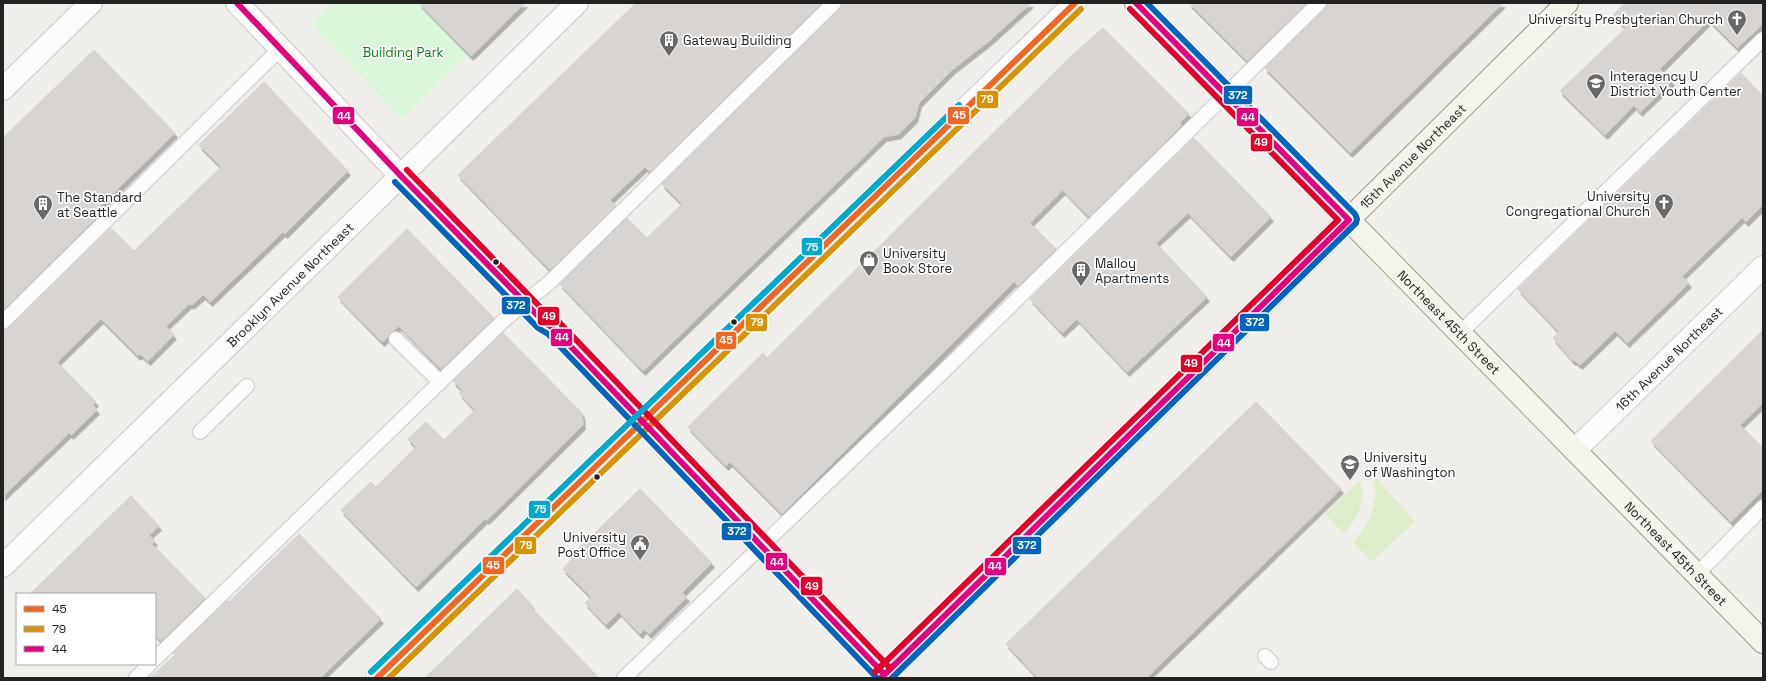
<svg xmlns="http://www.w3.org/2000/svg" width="1766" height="681" font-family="'Space Grotesk',sans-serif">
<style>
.grass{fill:#ddeccb}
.park{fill:#daf5da}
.building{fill:#d7d4d2;stroke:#d3d0cc;filter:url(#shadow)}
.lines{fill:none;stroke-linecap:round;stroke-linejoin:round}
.service-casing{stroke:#c9c8c7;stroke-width:16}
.minor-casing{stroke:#c9c8c7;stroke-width:24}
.tertiary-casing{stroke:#c9c8c7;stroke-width:24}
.secondary-casing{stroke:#999a82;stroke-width:24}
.service{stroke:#fdfcfc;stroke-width:14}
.minor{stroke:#fdfcfc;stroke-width:22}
.tertiary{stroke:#fdfcfc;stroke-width:22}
.secondary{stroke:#f4f4ed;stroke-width:22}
.bus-1-casing{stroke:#fff;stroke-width:9}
.bus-2-casing{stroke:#fff;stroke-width:9}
.bus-3-casing{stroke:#fff;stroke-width:9}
.bus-4-casing{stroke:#fff;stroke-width:9}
.bus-5-casing{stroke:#fff;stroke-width:9}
.bus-6-casing{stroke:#fff;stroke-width:9}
.bus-1{stroke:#f26522;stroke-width:6}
.bus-2{stroke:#d79205;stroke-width:6}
.bus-3{stroke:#e5007d;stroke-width:6}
.bus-4{stroke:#0065bd;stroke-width:6}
.bus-5{stroke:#e4002b;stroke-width:6}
.bus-6{stroke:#00a9ce;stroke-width:6}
.bus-dot{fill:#222;stroke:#fff;stroke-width:1.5}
.labels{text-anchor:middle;stroke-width:3.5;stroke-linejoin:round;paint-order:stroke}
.poi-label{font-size:13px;fill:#222;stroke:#fff;text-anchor:start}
.park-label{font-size:13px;fill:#0c8416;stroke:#fff}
.street-label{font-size:13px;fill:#222;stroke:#fff}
.line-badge{stroke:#fff;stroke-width:1.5}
.badge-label{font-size:11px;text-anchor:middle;font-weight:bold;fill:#fff}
</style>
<defs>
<filter id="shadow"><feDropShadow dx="2.5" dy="4.5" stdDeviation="0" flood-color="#0004"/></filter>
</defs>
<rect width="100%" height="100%" fill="#f0eeeb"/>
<g class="grass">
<path d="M1373,475L1415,521L1372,562L1353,542C1372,520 1379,504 1373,475Z"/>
<path d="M1360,480C1367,504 1359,514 1344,534L1325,514Z"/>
</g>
<polygon class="park" points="331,3 423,3 471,52 402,119 310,24"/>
<g class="building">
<polygon points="419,3 525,3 471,56"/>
<polygon points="636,3 822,3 650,172 645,167 610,200 616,206 550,270 458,175"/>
<polygon points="842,3 1031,3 989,41 953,69 919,103 915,118 899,134 884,137 643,371 560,284 627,218 647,238 682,204 662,184 840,9"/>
<polygon points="1189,3 1307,3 1247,61"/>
<polygon points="1327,3 1503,3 1350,153 1265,68 1325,9"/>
<polygon points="1625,3 1763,3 1763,24 1737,48 1709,20 1660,69 1672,81 1640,112 1634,105 1605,135 1560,91 1626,28 1613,15"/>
<polygon points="1103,28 1189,114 1180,123 1182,125 1089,217 1063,190 1030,223 1056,249 1018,286 1014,282 782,514 730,462 726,466 688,427 763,353 767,358 1067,60"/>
<polygon points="94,50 175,133 95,211 99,215 3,310 3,138"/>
<polygon points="1741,73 1763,96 1763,205 1746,222 1742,218 1682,276 1689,283 1627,343 1615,331 1580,365 1574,360 1573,361 1553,338 1559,332 1518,289"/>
<polygon points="264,82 348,171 285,234 283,232 210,302 203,295 193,304 189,304 166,326 174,335 148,361 140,354 138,356 101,319 57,362 96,402 93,405 97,410 71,435 69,433 3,496 3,330 9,328 111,228 134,251 221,167 199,145"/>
<polygon points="1194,138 1271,217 1231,257 1188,213 1156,243 1207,297 1127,372 1077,319 1062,333 1030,299"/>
<polygon points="407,229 494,318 441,369 399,326 382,342 338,297"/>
<polygon points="1763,330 1763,403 1740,425 1763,448 1763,490 1731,522 1651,441"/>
<polygon points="503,333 582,413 583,425 487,520 485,519 416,587 341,510 371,482 376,487 416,447 408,439 426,422 444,440 475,410 459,393 462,390 453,381"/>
<polygon points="1256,402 1341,489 1146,678 1038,678 1006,644"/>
<polygon points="640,489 712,563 682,593 687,597 649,634 644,629 640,634 619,612 606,625 585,603 591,597 563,569 572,559 570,557"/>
<polygon points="131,496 159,526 149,535 155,541 152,544 205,598 161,641 155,635 155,594 30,594"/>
<polygon points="299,534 381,619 320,678 150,678 175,655 173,653 227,601 229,602"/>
<polygon points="517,589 532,605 530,606 599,678 425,678"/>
</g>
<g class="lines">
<defs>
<g id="service">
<polyline points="3,322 281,48"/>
<polyline points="1460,333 1763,39"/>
<polyline points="396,339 440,382"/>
<polyline points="200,432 247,386"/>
<polyline points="1697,574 1763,507"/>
<polyline points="1265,656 1271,662"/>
<polyline points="155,659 503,321 550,282 834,3"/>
<polyline points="136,678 150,664"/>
<polyline points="624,678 947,368 1319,3"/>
</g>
<g id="minor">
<polyline points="3,89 91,3"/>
<path id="s1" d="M1575,450L1763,267"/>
</g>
<g id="tertiary">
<path d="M237,3C292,60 345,118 400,175C447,224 497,272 544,322L553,328L884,674"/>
<path id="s2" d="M3,566L577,3"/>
<polyline points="377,678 1075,3"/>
</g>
<g id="secondary">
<path id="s3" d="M1136,3L1763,642"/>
<path id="s4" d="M881,678L1316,252L1567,3"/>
</g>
</defs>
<use href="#service" class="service-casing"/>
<use href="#minor" class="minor-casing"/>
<use href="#tertiary" class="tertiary-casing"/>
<use href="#secondary" class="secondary-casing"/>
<use href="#service" class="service"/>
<use href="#minor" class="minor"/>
<use href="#tertiary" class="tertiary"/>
<use href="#secondary" class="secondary"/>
<defs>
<polyline id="bus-1" points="377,678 1075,3"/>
<polyline id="bus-2" points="389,678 1081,9"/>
<g id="bus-3">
<polyline points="237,3 400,175 544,322 553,328 884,674"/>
<polyline points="881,678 1349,220 1136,3"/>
</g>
<g id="bus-4">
<polyline points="395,182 538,328 548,334 877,678"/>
<polyline points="892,678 1356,223 1357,219 1355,214 1147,3"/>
</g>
<g id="bus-5">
<polyline points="407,170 549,316 559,322 890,668"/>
<polyline points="875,672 1338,220 1130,9"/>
</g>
<polyline id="bus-6" points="371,672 959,105"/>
</defs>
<use href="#bus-1" class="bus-1-casing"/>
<use href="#bus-2" class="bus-2-casing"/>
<use href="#bus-3" class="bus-3-casing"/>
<use href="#bus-4" class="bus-4-casing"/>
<use href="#bus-5" class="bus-5-casing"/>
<use href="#bus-6" class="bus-6-casing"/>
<use href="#bus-1" class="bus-1"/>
<use href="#bus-2" class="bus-2"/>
<use href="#bus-3" class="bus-3"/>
<use href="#bus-4" class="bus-4"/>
<use href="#bus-5" class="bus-5"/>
<use href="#bus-6" class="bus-6"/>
</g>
<defs>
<symbol id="church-pin" viewBox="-11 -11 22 30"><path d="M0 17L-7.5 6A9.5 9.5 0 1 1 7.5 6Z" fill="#6a6968" stroke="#fff"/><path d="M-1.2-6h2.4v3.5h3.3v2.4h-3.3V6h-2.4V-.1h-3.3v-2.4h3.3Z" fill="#fff"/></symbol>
<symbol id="building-pin" viewBox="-11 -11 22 30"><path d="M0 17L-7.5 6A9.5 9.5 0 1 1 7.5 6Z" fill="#6a6968" stroke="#fff"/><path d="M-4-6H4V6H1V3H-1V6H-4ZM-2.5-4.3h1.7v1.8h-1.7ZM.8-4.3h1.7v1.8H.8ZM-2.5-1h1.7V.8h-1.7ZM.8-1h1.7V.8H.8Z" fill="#fff"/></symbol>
<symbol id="school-pin" viewBox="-11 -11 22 30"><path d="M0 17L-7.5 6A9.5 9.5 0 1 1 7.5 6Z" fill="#6a6968" stroke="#fff"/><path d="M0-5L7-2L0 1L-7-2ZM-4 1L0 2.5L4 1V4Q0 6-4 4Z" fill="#fff"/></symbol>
<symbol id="shop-pin" viewBox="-11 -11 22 30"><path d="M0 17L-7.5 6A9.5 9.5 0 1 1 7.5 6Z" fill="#6a6968" stroke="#fff"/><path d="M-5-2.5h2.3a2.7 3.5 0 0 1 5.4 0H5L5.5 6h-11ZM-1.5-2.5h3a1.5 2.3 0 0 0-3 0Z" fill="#fff"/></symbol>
<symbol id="university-pin" viewBox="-11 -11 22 30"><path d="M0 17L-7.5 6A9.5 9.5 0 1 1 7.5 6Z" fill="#6a6968" stroke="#fff"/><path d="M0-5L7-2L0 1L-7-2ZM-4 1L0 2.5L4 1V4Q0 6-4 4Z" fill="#fff"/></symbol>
<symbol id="civic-pin" viewBox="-11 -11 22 30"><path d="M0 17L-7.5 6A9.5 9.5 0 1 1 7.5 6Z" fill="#6a6968" stroke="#fff"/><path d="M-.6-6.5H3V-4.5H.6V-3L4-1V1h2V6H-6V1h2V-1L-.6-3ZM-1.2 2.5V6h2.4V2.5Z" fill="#fff"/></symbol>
</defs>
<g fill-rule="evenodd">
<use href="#church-pin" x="1726" y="8" width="22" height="30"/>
<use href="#building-pin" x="658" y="29" width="22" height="30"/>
<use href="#school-pin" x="1585" y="72" width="22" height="30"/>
<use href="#church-pin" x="1653" y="192" width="22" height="30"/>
<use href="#building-pin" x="32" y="193" width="22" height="30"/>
<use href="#shop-pin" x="858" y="249" width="22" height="30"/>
<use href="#building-pin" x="1070" y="259" width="22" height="30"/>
<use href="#university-pin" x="1339" y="453" width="22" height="30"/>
<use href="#civic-pin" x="629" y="533" width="22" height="30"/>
</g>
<g class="bus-dot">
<circle cx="496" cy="262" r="3.5"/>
<circle cx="734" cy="322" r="3.5"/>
<circle cx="597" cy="477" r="3.5"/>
</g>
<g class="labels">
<g class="poi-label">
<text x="1723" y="24" text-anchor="end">University Presbyterian Church</text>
<text x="683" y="45">Gateway Building</text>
<text x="1610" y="81">Interagency U<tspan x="1610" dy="15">District Youth Center</tspan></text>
<text x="1650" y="201" text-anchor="end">University<tspan x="1650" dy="15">Congregational Church</tspan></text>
<text x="57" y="202">The Standard<tspan x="57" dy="15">at Seattle</tspan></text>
<text x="883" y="258">University<tspan x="883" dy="15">Book Store</tspan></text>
<text x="1095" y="268">Malloy<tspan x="1095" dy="15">Apartments</tspan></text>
<text x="1364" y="462">University<tspan x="1364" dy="15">of Washington</tspan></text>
<text x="626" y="542" text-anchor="end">University<tspan x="626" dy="15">Post Office</tspan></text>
</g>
<g class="park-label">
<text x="403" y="57">Building Park</text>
</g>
<g class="street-label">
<text dy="5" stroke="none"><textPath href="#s4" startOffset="745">15th Avenue Northeast</textPath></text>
<text dy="5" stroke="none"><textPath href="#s2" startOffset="402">Brooklyn Avenue Northeast</textPath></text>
<text dy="5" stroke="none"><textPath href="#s3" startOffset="447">Northeast 45th Street</textPath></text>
<text dy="5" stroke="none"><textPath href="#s1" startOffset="131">16th Avenue Northeast</textPath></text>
<text dy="5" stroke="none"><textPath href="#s3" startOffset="771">Northeast 45th Street</textPath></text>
</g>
</g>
<g class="line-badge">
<rect x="1223" y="85" width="30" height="20" rx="4" fill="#0065bd"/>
<rect x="976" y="90" width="23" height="19" rx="4" fill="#d79205"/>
<rect x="947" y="106" width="23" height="19" rx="4" fill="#f26522"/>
<rect x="332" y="106" width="23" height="19" rx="4" fill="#e5007d"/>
<rect x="1236" y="107" width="23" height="20" rx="4" fill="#e5007d"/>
<rect x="1250" y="133" width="23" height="19" rx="4" fill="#e4002b"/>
<rect x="801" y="237" width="22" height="19" rx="4" fill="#00a9ce"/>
<rect x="501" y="296" width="30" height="19" rx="4" fill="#0065bd"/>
<rect x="537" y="306" width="23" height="20" rx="4" fill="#e4002b"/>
<rect x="1239" y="313" width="31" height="19" rx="4" fill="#0065bd"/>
<rect x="745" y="313" width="23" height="19" rx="4" fill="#d79205"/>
<rect x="550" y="328" width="23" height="19" rx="4" fill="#e5007d"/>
<rect x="715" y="331" width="22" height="19" rx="4" fill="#f26522"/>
<rect x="1212" y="333" width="23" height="19" rx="4" fill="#e5007d"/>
<rect x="1180" y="354" width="23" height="19" rx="4" fill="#e4002b"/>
<rect x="528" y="500" width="23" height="19" rx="4" fill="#00a9ce"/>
<rect x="721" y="522" width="31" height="19" rx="4" fill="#0065bd"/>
<rect x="1012" y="536" width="30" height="19" rx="4" fill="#0065bd"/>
<rect x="514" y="536" width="23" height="19" rx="4" fill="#d79205"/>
<rect x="765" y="552" width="23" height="19" rx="4" fill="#e5007d"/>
<rect x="482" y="556" width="23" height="19" rx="4" fill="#f26522"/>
<rect x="984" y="557" width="23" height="19" rx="4" fill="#e5007d"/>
<rect x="800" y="576" width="23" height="20" rx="4" fill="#e4002b"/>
</g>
<g class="badge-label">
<text x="1238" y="99">372</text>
<text x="987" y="103">79</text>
<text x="959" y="119">45</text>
<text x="344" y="120">44</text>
<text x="1248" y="121">44</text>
<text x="1261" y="146">49</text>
<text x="812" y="251">75</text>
<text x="516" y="309">372</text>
<text x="549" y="320">49</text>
<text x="1255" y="326">372</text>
<text x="757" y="326">79</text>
<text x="562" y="341">44</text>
<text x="726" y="344">45</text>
<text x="1224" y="347">44</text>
<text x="1191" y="367">49</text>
<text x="540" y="513">75</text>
<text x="737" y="535">372</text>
<text x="1027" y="549">372</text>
<text x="526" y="549">79</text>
<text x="777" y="566">44</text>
<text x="493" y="569">45</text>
<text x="995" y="570">44</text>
<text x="812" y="590">49</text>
</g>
<rect width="1766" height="681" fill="none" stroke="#222222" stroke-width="8"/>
<rect x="16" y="593" width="140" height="72" fill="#ffffff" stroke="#a7a7a7"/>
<rect x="24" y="606" width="20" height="6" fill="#f26522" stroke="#a7a7a7"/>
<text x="52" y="613" font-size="12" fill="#222222">45</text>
<rect x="24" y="626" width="20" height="6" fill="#d79205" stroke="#a7a7a7"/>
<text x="52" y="633" font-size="12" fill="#222222">79</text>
<rect x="24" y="646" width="20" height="6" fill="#e5007d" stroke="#a7a7a7"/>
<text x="52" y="653" font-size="12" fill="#222222">44</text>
</svg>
